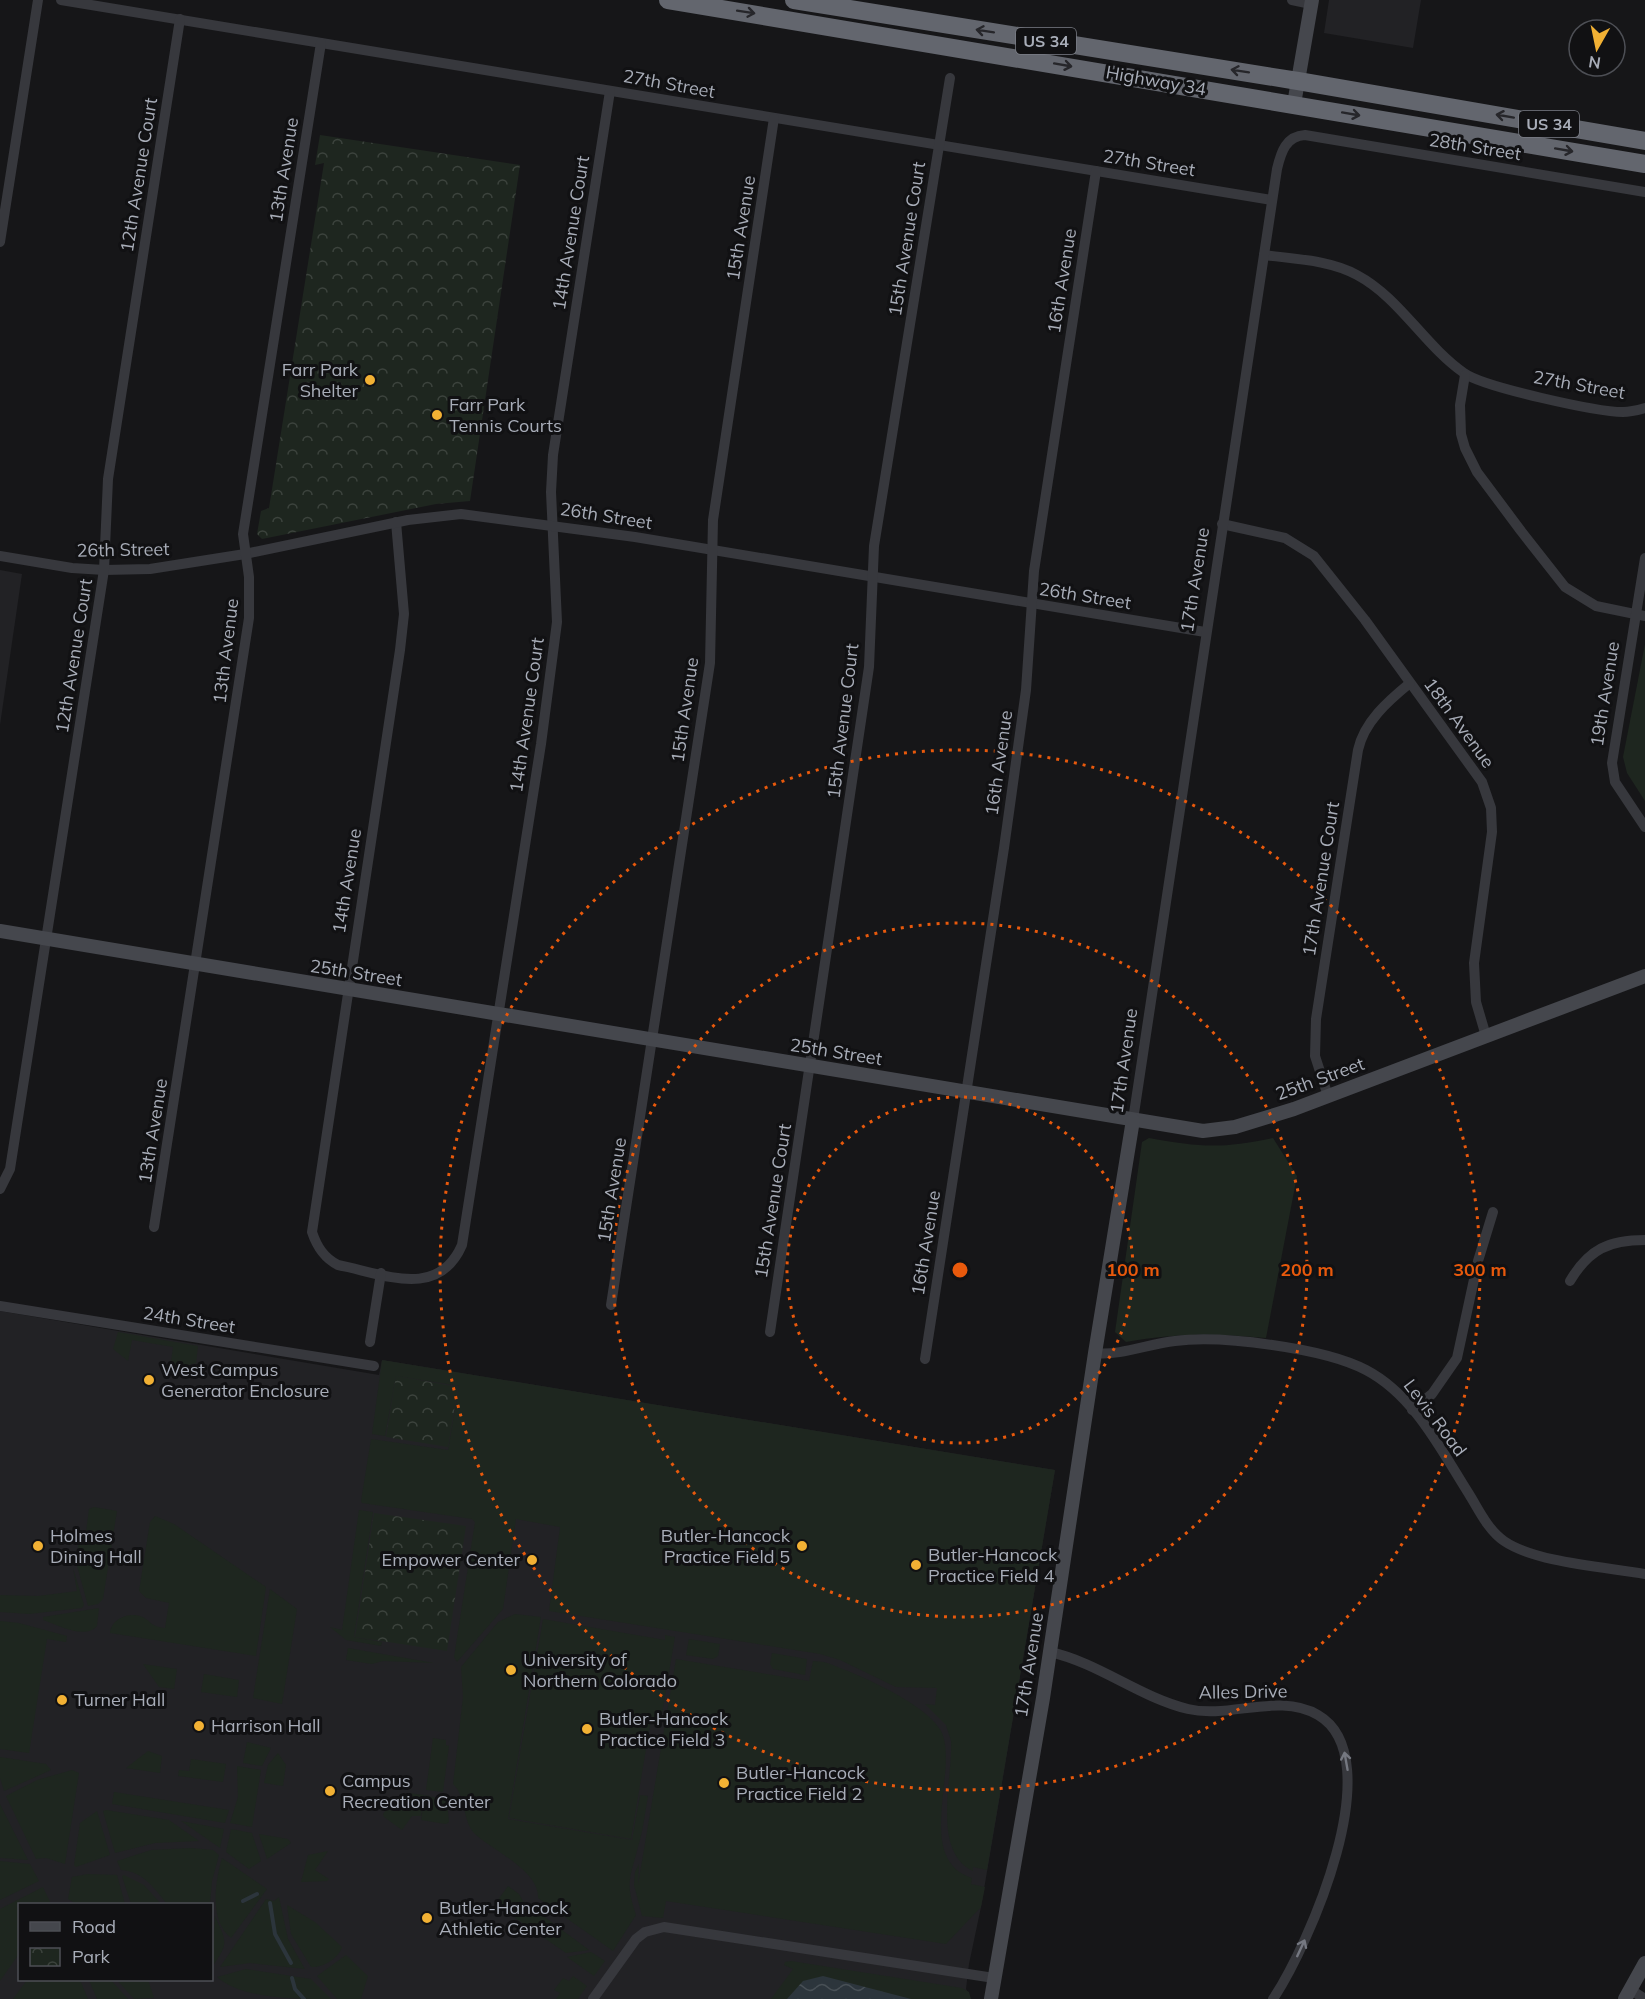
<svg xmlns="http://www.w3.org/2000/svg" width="1645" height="1999" font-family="Mulish,sans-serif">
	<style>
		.built { fill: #222225; fill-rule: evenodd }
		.green { fill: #1e261f }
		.park { fill: url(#park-crowns) }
		.water { fill: url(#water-waves) }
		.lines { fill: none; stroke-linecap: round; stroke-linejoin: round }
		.stream { stroke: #2c353c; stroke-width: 4 }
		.street { stroke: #37383d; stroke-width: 10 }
		.secondary { stroke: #45474d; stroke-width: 14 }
		.highway { stroke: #63666e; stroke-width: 18 }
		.oneway { stroke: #26262a }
		.oneway2 { stroke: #757881 }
		.ring { fill: none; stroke: #e8590c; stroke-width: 3; stroke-dasharray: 3 6 }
		.poi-dot { fill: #f2b134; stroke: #111113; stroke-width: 2 }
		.labels { text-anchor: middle; stroke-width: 6; stroke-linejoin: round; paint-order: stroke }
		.shield { fill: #111113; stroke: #7b7e86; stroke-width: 1.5 }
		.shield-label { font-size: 16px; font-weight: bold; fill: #a8adb8 }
		.street-label { font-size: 18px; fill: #a8adb8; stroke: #111113 }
		.poi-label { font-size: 18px; fill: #a8adb8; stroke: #111113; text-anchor: start }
		.centre { fill: #e8590c; stroke: #111113; stroke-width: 3 }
		.ring-label { font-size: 18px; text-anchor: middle; font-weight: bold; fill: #e8590c; stroke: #111113; stroke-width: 6; stroke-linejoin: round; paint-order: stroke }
	</style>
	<defs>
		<pattern id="park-crowns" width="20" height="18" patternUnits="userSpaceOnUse" patternTransform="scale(1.5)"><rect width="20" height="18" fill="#1e261f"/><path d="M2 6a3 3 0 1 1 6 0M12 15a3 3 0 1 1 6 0" fill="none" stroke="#3c433d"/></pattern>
		<pattern id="water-waves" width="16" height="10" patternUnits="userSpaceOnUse" patternTransform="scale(1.5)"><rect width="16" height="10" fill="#2c353c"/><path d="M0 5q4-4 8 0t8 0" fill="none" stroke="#485056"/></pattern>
	</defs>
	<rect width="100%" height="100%" fill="#161618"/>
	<g class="built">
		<polygon points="1329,0 1421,0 1413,48 1324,33"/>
		<polygon points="0,570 22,574 0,725"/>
		<path d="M0,1311l379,64 3,-15 673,110 -74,437 -12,57 -3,25 5,10h-971zM20,1904h192v76h-192z"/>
	</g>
	<g class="green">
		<polygon points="1645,644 1645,801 1627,773 1623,757"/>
		<path d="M1149,1138c51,9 72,11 124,0l24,38 -31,162c-48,-5 -92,-5 -140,4l-11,-10 27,-190z"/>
		<polygon points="118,1332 198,1346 196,1363 170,1369 173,1347 132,1340 128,1361 113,1349"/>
		<path d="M382,1360l673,110 -68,400 -14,-3v4c-42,-20 -20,-93 -22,-130l-5,-16 -21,-21 10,1 2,-17 -41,-1 -56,-27 -20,-6 -271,-43 11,-84 -44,-8 -13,90 -46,53 -3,-5 21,-135 -3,-3 -110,-16 -1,-2 10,-62 77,11 11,-64 -63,-10 -11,60 -13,-2z"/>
		<polygon points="94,1507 117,1511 103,1599 98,1604 88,1606 76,1562 79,1540 85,1540 89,1509"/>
		<polygon points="359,1510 373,1512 354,1637 382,1642 381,1646 346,1640 330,1627 342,1630"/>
		<path d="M155,1516l19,8 92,63 -10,69 -146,-23c1,-13 17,-21 30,-17 11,4 10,11 25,12l4,-25 -23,-5 -7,-7 11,-69z"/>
		<polygon points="73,1568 84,1605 82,1608 29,1614 0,1612 0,1595 38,1596 77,1591"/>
		<polygon points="270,1589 297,1609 282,1704 253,1698"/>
		<path d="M99,1608l-2,18c-12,14 -39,-1 -54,-6v-3z"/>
		<path d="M515,1614l26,3 -33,202 124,21 8,-45 8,1c-3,17 -5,35 -10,51 -8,32 -13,34 -2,68l-23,36 -75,-53c2,-27 -46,-48 -63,-64 -13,-13 -9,-39 -22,-50l10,-87 -2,-30 37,-45z"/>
		<polygon points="543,1619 665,1640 665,1635 675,1637 661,1720 651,1719 631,1839 509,1818"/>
		<polygon points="0,1621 19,1623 67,1636 66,1642 47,1639 29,1753 0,1749"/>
		<polygon points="689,1639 720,1644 718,1656 713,1659 686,1655"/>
		<polygon points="348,1648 434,1663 383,1661 372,1664 346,1660"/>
		<polygon points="772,1653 807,1659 805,1675 773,1669 770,1664"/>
		<path d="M676,1659l133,22 4,-20 11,1c30,10 102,41 117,69 19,37 -28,128 31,147l-1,6 14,3 -4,20 -35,37 -280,-43 -3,17 -21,-2 -8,-31 1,-13 4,-8 -1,21z"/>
		<polygon points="143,1664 177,1669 174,1689 159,1687"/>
		<polygon points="204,1674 239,1680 237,1697 201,1692"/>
		<polygon points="433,1738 446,1740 446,1745 449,1746 443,1792 426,1790"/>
		<polygon points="247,1742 271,1748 262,1766 243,1763"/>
		<polygon points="148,1751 162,1756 160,1773 126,1768"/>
		<polygon points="278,1753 286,1765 283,1786 264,1783 268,1765"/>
		<polygon points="0,1757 46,1764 51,1770 4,1791 0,1778"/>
		<polygon points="191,1759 226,1764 223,1782 178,1776 179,1770 189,1771"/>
		<polygon points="237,1766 261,1770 252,1827 230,1823 238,1797"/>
		<polygon points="72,1770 79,1773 65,1864 46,1858 36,1859 6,1796 37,1780"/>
		<polygon points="114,1792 229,1810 225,1823 112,1804"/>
		<polygon points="409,1793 424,1795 421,1816 412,1816 402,1830 384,1817 383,1814 387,1809 402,1809"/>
		<polygon points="425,1795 447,1801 449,1822 446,1824 421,1820"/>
		<polygon points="0,1804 28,1860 0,1858"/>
		<polygon points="106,1810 169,1820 199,1841 155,1843 115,1853 103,1811"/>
		<polygon points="97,1811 110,1855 76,1867 74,1865 80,1823"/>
		<polygon points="181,1821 224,1829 220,1848"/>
		<polygon points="231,1829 252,1833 261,1861 249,1869 226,1852"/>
		<polygon points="259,1834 288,1839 291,1843 267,1859"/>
		<path d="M191,1848l22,2 6,5 -7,26 -2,23h-43c-12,-15 -24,-33 -46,-34l-4,-9 34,-11z"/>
		<polygon points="328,1851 315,1870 329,1879 327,1881 301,1882 308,1855"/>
		<path d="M222,1858l45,31 -36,49c-22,-17 -16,-56 -9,-80z"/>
		<polygon points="0,1861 30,1864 39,1881 0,1900"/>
		<polygon points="88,1874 117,1875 125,1904 76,1904 68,1899 72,1877"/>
		<polygon points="124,1875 144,1885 161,1904 131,1904 122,1876"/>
		<polygon points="508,1886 519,1894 523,1901 589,1950 566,1953 495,1904"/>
		<polygon points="43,1887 51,1904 20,1904 19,1954 0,1981 0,1909"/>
		<polygon points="279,1897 288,1939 305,1969 250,1963 220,1967 266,1899 274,1901"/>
		<path d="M287,1905l28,17 27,25c-3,11 -19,21 -31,20l-20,-33z"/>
		<path d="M215,1916c12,27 14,27 -3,51z"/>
		<polygon points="591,1952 605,1961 594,1976 567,1957"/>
		<polygon points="346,1955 368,1976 361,1999 337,1999 317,1976"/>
		<polygon points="791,1961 962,1988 969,1992 971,1999 771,1999 793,1969 784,1965 785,1962"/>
		<path d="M246,1969l65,10 20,20c-36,0 -89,0 -114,-22z"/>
		<polygon points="573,1976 587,1986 578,1999 556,1999 560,1993 554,1990 563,1978 569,1981"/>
		<polygon points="27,1980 80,1980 88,1999 13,1999"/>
		<polygon points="89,1980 111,1980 128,1999 97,1999"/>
		<polygon points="117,1980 148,1980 154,1998 134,1999"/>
	</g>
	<g class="park">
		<polygon points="320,135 520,165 470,501 436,504 262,539 257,534 261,511 269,508 324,163 315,165"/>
		<polygon points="396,1376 458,1387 448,1447 386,1437"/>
		<polygon points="374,1513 466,1526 447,1651 355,1637"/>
	</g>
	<polygon class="water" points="823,1976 911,1999 787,1999 803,1981"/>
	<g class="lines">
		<g class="stream">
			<polyline points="243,1901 257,1894"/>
			<polyline points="270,1903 275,1934 291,1963"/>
			<polyline points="292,1978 295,1989 304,1999"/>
		</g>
		<g class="street">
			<polyline points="61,0 1272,200"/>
			<polyline points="1292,0 1311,4"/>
			<polyline points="0,242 38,0"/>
			<path d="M1264,255c30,4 66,5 93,20 43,23 67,70 107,98 19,14 133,39 159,39 7,0 15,-2 22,-4"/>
			<polyline points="1465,375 1460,405 1461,434 1465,448 1477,472 1521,531 1565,587 1596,606 1645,616"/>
			<path d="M396,522l8,92 -4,36 -88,582c5,15 12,26 26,33 46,9 100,35 124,-20l79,-501 16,-122 -6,-130 2,-37 57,-364"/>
			<polyline points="1222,524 1285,538 1314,556 1365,620 1482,782 1491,808 1492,832 1474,963 1476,1002 1486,1036"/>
			<polyline points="0,556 72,568 104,570 150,569 245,554 408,520 461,514 635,537 1205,632"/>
			<polyline points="1645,558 1612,763 1615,782 1645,827"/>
			<path d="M1328,1096l-13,-40 1,-37 42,-269c6,-28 30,-49 52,-67"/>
			<path d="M1133,1120l144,-951c4,-17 9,-33 28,-34l340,57"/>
			<polyline points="0,1189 10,1169 104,570 108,479 180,19"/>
			<polyline points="154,1227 249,618 249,577 243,534 321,43"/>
			<path d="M1570,1281c19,-32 39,-41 75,-41"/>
			<polyline points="611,1305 710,663 713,520 774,118"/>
			<polyline points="0,1306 374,1366"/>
			<polyline points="770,1332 869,667 874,546 950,78"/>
			<polyline points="370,1342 381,1273"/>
			<path d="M1095,1353c26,3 53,-9 80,-12 47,-6 149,7 191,29 48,25 75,80 103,124 10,16 19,36 35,47 32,22 102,26 141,33"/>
			<polyline points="925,1359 1004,848 1026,690 1034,571 1096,171"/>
			<polyline points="1412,1410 1432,1394 1457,1358 1478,1261 1493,1212"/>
			<path d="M1050,1652c49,11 89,45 138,57 42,10 91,-17 130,6 74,43 -10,232 -45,284"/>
			<polyline points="1631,1990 1645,1999"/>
			<polyline points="593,1999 636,1939 645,1932 664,1927 994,1978"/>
		</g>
		<g class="secondary">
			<polyline points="1294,104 1312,0"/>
			<polyline points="0,931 1203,1131 1235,1127 1294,1109 1645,976"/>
			<polyline points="991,1999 1043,1698 1095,1353 1133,1120"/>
			<polyline points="1625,1999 1645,1963"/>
		</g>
		<g class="highway">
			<polyline points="668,0 1645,164"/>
			<polyline points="794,0 1298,81 1645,141"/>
		</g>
	</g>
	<defs><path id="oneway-shaft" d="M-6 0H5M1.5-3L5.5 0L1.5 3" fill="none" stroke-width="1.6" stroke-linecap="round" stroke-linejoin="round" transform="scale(1.5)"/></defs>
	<g class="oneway">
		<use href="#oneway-shaft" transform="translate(746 12) rotate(9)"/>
		<use href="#oneway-shaft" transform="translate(985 31) rotate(-171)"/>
		<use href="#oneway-shaft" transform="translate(1063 65) rotate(10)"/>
		<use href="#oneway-shaft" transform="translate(1240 71) rotate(-171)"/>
		<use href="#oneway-shaft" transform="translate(1351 114) rotate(10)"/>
		<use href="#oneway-shaft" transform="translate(1505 116) rotate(-170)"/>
		<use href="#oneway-shaft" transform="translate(1564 150) rotate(10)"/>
	</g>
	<g class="oneway2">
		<use href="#oneway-shaft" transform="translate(1346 1761) rotate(-100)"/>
		<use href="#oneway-shaft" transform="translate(1301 1948) rotate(-65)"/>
	</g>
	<g class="ring">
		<circle cx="960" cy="1270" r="173"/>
		<circle cx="960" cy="1270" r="347"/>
		<circle cx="960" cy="1270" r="520"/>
	</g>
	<g class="poi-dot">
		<circle cx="370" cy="380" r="6"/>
		<circle cx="437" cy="415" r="6"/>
		<circle cx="149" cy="1380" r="6"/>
		<circle cx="38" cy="1546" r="6"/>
		<circle cx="802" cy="1546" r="6"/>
		<circle cx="532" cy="1560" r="6"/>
		<circle cx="916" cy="1565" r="6"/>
		<circle cx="511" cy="1670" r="6"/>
		<circle cx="62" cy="1700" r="6"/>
		<circle cx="199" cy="1726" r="6"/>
		<circle cx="587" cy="1729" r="6"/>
		<circle cx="724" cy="1783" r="6"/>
		<circle cx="330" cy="1791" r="6"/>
		<circle cx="427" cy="1918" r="6"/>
	</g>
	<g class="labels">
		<g class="shield">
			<rect x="1016" y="28" width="60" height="26" rx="4.5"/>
			<rect x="1519" y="111" width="60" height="26" rx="4.5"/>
		</g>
		<g class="shield-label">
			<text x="1046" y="47">US 34</text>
			<text x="1549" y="130">US 34</text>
		</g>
		<g class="street-label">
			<text transform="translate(1156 81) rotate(10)" y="6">Highway 34</text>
			<text transform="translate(669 84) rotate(10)" y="6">27th Street</text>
			<text transform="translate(1475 147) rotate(9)" y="6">28th Street</text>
			<text transform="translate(1149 163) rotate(9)" y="6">27th Street</text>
			<text transform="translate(284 170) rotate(-81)" y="6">13th Avenue</text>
			<text transform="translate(139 175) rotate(-81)" y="6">12th Avenue Court</text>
			<text transform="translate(741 228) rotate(-81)" y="6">15th Avenue</text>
			<text transform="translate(571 233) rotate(-81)" y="6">14th Avenue Court</text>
			<text transform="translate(907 239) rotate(-81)" y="6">15th Avenue Court</text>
			<text transform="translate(1062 281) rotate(-81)" y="6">16th Avenue</text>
			<text transform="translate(1579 385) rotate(10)" y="6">27th Street</text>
			<text transform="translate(606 516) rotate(9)" y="6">26th Street</text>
			<text transform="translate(123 550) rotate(-1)" y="6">26th Street</text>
			<text transform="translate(1195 580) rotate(-81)" y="6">17th Avenue</text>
			<text transform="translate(1085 596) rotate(9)" y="6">26th Street</text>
			<text transform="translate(226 651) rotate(-83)" y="6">13th Avenue</text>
			<text transform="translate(74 656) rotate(-81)" y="6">12th Avenue Court</text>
			<text transform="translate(1605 694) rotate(-81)" y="6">19th Avenue</text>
			<text transform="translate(685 710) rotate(-82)" y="6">15th Avenue</text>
			<text transform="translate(527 715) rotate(-82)" y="6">14th Avenue Court</text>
			<text transform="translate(843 721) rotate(-83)" y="6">15th Avenue Court</text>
			<text transform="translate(1459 723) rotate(54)" y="6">18th Avenue</text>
			<text transform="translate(999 763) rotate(-82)" y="6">16th Avenue</text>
			<text transform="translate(1321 879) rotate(-81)" y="6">17th Avenue Court</text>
			<text transform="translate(347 881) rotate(-81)" y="6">14th Avenue</text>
			<text transform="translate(356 973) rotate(9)" y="6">25th Street</text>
			<text transform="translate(836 1052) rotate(9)" y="6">25th Street</text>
			<text transform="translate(1124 1061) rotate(-82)" y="6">17th Avenue</text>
			<text transform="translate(1320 1079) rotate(-20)" y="6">25th Street</text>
			<text transform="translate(153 1131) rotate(-81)" y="6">13th Avenue</text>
			<text transform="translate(612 1190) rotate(-81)" y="6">15th Avenue</text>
			<text transform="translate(773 1201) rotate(-81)" y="6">15th Avenue Court</text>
			<text transform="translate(926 1243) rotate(-81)" y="6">16th Avenue</text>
			<text transform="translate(189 1320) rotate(9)" y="6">24th Street</text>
			<text transform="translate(1435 1418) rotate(53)" y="6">Levis Road</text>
			<text transform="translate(1029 1665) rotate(-81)" y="6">17th Avenue</text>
			<text transform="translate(1243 1692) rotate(-1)" y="6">Alles Drive</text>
		</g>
		<g class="poi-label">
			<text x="358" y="376" text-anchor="end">Farr Park<tspan x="358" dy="21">Shelter</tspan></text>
			<text x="449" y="411">Farr Park<tspan x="449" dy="21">Tennis Courts</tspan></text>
			<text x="161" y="1376">West Campus<tspan x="161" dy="21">Generator Enclosure</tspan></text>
			<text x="50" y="1542">Holmes<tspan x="50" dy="21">Dining Hall</tspan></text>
			<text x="790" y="1542" text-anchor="end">Butler-Hancock<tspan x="790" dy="21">Practice Field 5</tspan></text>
			<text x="928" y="1561">Butler-Hancock<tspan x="928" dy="21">Practice Field 4</tspan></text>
			<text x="520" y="1566" text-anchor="end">Empower Center</text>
			<text x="523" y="1666">University of<tspan x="523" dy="21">Northern Colorado</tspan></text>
			<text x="74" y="1706">Turner Hall</text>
			<text x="599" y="1725">Butler-Hancock<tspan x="599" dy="21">Practice Field 3</tspan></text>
			<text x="211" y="1732">Harrison Hall</text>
			<text x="736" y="1779">Butler-Hancock<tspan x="736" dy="21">Practice Field 2</tspan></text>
			<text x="342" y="1787">Campus<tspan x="342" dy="21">Recreation Center</tspan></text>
			<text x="439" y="1914">Butler-Hancock<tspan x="439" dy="21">Athletic Center</tspan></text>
		</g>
	</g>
	<circle cx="960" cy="1270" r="9" class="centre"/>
	<g class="ring-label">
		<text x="1133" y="1276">100 m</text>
		<text x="1307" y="1276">200 m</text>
		<text x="1480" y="1276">300 m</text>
	</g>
	<rect x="18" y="1903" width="195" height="78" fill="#111113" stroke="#4d4f55" stroke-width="1.5"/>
	<rect x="30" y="1922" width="30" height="9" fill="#45474d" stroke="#4d4f55" stroke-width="1.5"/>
	<text x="72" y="1933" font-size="18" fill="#a8adb8">Road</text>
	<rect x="30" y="1948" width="30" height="18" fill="url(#park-crowns)" stroke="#4d4f55" stroke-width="1.5"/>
	<text x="72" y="1963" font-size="18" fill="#a8adb8">Park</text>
	<g transform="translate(1597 48) rotate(189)"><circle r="28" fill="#111113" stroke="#4d4f55" stroke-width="1.5"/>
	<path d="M0-4.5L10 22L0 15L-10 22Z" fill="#f2b134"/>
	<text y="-9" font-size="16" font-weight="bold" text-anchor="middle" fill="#a8adb8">N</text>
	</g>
</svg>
